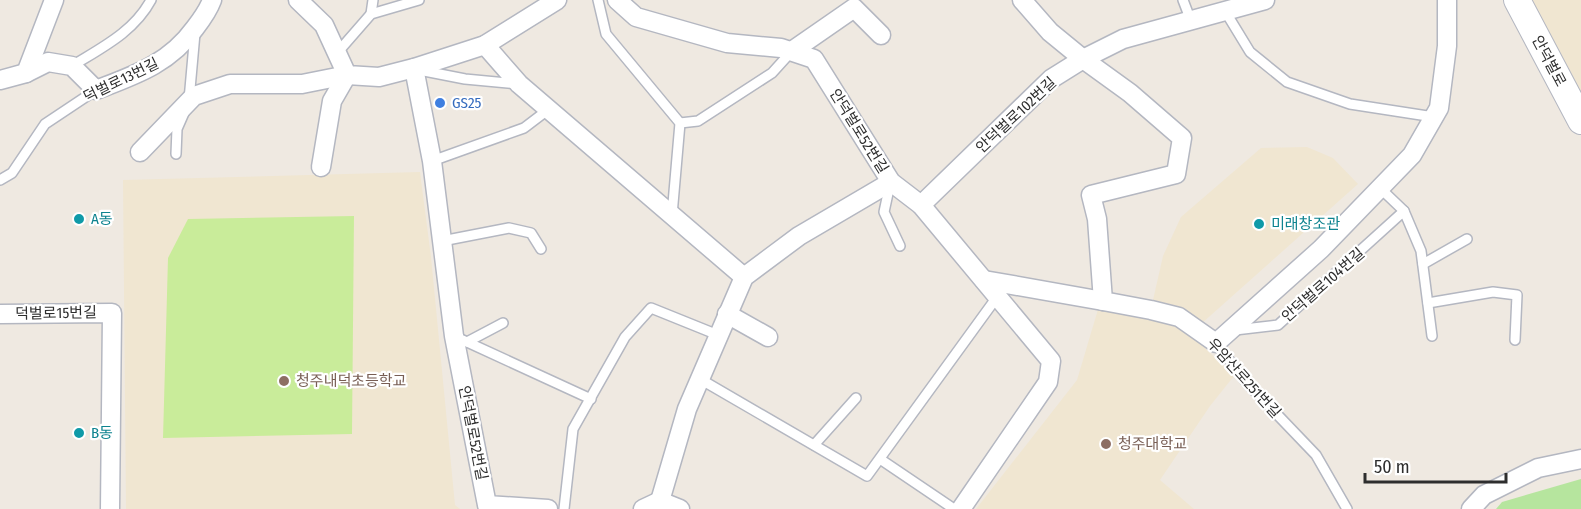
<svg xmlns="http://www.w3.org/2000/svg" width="1581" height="509" font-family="'Fira Sans Condensed','Noto Sans KR',sans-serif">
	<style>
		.education { fill: #f0e6d1 }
		.green { fill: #b6e59e }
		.pitch { fill: #c9ec9a }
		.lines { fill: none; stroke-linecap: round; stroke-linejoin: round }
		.lane-casing { stroke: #b4b7c1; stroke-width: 12 }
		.street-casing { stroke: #b4b7c1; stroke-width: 21 }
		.secondary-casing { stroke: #b4b7c1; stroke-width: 28 }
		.lane { stroke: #fff; stroke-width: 9 }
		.street { stroke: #fff; stroke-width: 18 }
		.secondary { stroke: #fff; stroke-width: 26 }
		.shop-dot { fill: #3f7fe0; stroke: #fff; stroke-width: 2 }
		.culture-dot { fill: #0f9aa8; stroke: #fff; stroke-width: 2 }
		.education-dot { fill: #8d6e63; stroke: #fff; stroke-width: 2 }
		.labels { text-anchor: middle; stroke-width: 4.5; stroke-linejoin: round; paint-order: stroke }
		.street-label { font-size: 15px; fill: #2e2e2e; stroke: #fff }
		.shop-label { font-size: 15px; fill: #366cbe; stroke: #fff; text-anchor: start }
		.culture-label { font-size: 15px; fill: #0d838f; stroke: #fff; text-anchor: start }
		.education-label { font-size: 15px; fill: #785e54; stroke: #fff; text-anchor: start }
	</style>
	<rect width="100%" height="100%" fill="#efe9e1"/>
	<g class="education">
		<polygon points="1527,0 1581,0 1581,102"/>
		<polygon points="1307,147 1333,158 1358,184 1201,324 1185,313 1153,300 1163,256 1181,217 1261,148"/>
		<polygon points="420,172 431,257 455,505 460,509 126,509 123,180"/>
		<polygon points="1099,306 1182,326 1234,376 1210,406 1160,480 1194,509 976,509 1077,380"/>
	</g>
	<polygon class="green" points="1581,479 1581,509 1496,509 1502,502"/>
	<polygon class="pitch" points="354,216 352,434 163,438 168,258 188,219"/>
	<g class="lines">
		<g class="lane-casing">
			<g id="lane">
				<polyline points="598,0 606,34 680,123 672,215"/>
				<polyline points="1183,0 1191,21"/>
				<polyline points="1225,11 1250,52 1287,82 1350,104 1434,117"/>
				<polyline points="371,14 373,0"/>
				<polyline points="337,53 371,14 419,0"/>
				<path d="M72,66c29,-18 62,-34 79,-66"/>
				<polyline points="419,70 465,79 518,84"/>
				<polyline points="189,100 195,33"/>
				<polyline points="680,123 698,121 772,73 791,52"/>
				<polyline points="176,154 177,129 184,113"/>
				<polyline points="432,161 524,128 549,109"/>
				<polyline points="0,180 12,173 45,124 96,90"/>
				<polyline points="890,184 884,212 900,246"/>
				<polyline points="1380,188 1404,211"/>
				<polyline points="442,241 509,228 531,233 541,249"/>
				<polyline points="1423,264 1467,239"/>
				<polyline points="1428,303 1493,292 1517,295 1515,340"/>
				<polyline points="1235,330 1278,325 1404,211 1421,251 1432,336"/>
				<polyline points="454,336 591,399"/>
				<polyline points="467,342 503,323"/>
				<polyline points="1216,343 1247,383 1316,455 1347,509"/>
				<polyline points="700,379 867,476 997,297"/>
				<polyline points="814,445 856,398"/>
				<polyline points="880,459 954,509"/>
				<polyline points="564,509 573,429 625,337 651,308 718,335"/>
			</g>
		</g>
		<g class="street-casing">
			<g id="street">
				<polyline points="298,0 324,25 347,75 379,77 414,68 485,45 557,0"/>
				<polyline points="617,0 636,17 727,43 781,48 814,59 891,182 921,205 1051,361 1048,382 961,509"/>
				<polyline points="1022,0 1050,32 1083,59 1130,93 1182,138 1176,174 1091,195 1097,219 1103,301 1151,310 1179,317 1216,343 1321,249 1412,155 1439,108 1447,46 1447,0"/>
				<polyline points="485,45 519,84 744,277"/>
				<polyline points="792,51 854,8 881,35"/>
				<polyline points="414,68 432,161 454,336 487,505 548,509"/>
				<path d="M26,73l22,-11 24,4 24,24c39,-15 73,-26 99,-62 7,-9 13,-17 17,-28"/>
				<polyline points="0,80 26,73 54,0"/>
				<polyline points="140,152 194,96 230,84 302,84 347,75"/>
				<polyline points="321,167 332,101 347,75"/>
				<polyline points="921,205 1051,79 1083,59 1123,39 1265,0"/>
				<polyline points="984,280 1103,301"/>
				<polyline points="0,314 112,313 110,509"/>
				<polyline points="727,314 768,337"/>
				<polyline points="660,501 687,409 744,277 799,236 891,182"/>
				<polyline points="643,509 660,501 680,509"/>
				<polyline points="1471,509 1484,495 1538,468 1581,459"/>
			</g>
		</g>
		<g class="secondary-casing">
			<polyline id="secondary" points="1517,0 1581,121"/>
		</g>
		<use href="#lane" class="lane"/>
		<use href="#street" class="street"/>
		<use href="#secondary" class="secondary"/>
	</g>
	<circle class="shop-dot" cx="440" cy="103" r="6"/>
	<g class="culture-dot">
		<circle cx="79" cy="219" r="6"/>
		<circle cx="1259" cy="224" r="6"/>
		<circle cx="79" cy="433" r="6"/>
	</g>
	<g class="education-dot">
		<circle cx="284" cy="381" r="6"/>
		<circle cx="1106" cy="444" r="6"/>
	</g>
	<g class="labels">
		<g class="street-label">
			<text transform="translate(1549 61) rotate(62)" y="5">안덕벌로</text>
			<text transform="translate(121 80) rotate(-26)" y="5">덕벌로13번길</text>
			<text transform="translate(1016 115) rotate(-43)" y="5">안덕벌로102번길</text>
			<text transform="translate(859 131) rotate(58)" y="5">안덕벌로52번길</text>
			<text transform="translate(1323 285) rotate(-41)" y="5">안덕벌로104번길</text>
			<text transform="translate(56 313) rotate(-1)" y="5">덕벌로15번길</text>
			<text transform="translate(1244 378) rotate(48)" y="5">우암산로251번길</text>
			<text transform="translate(473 433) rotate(79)" y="5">안덕벌로52번길</text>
		</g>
		<g class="shop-label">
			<text x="452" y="108">GS25</text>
		</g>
		<g class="culture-label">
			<text x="91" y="224">A동</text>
			<text x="1271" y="229">미래창조관</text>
			<text x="91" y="438">B동</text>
		</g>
		<g class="education-label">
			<text x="296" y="386">청주내덕초등학교</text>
			<text x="1118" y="449">청주대학교</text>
		</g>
	</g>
	<path d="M1365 473v9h141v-9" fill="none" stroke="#2e2e2e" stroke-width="3"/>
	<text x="1374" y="473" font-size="18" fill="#2e2e2e" stroke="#ffffff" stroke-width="4.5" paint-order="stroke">50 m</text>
</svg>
